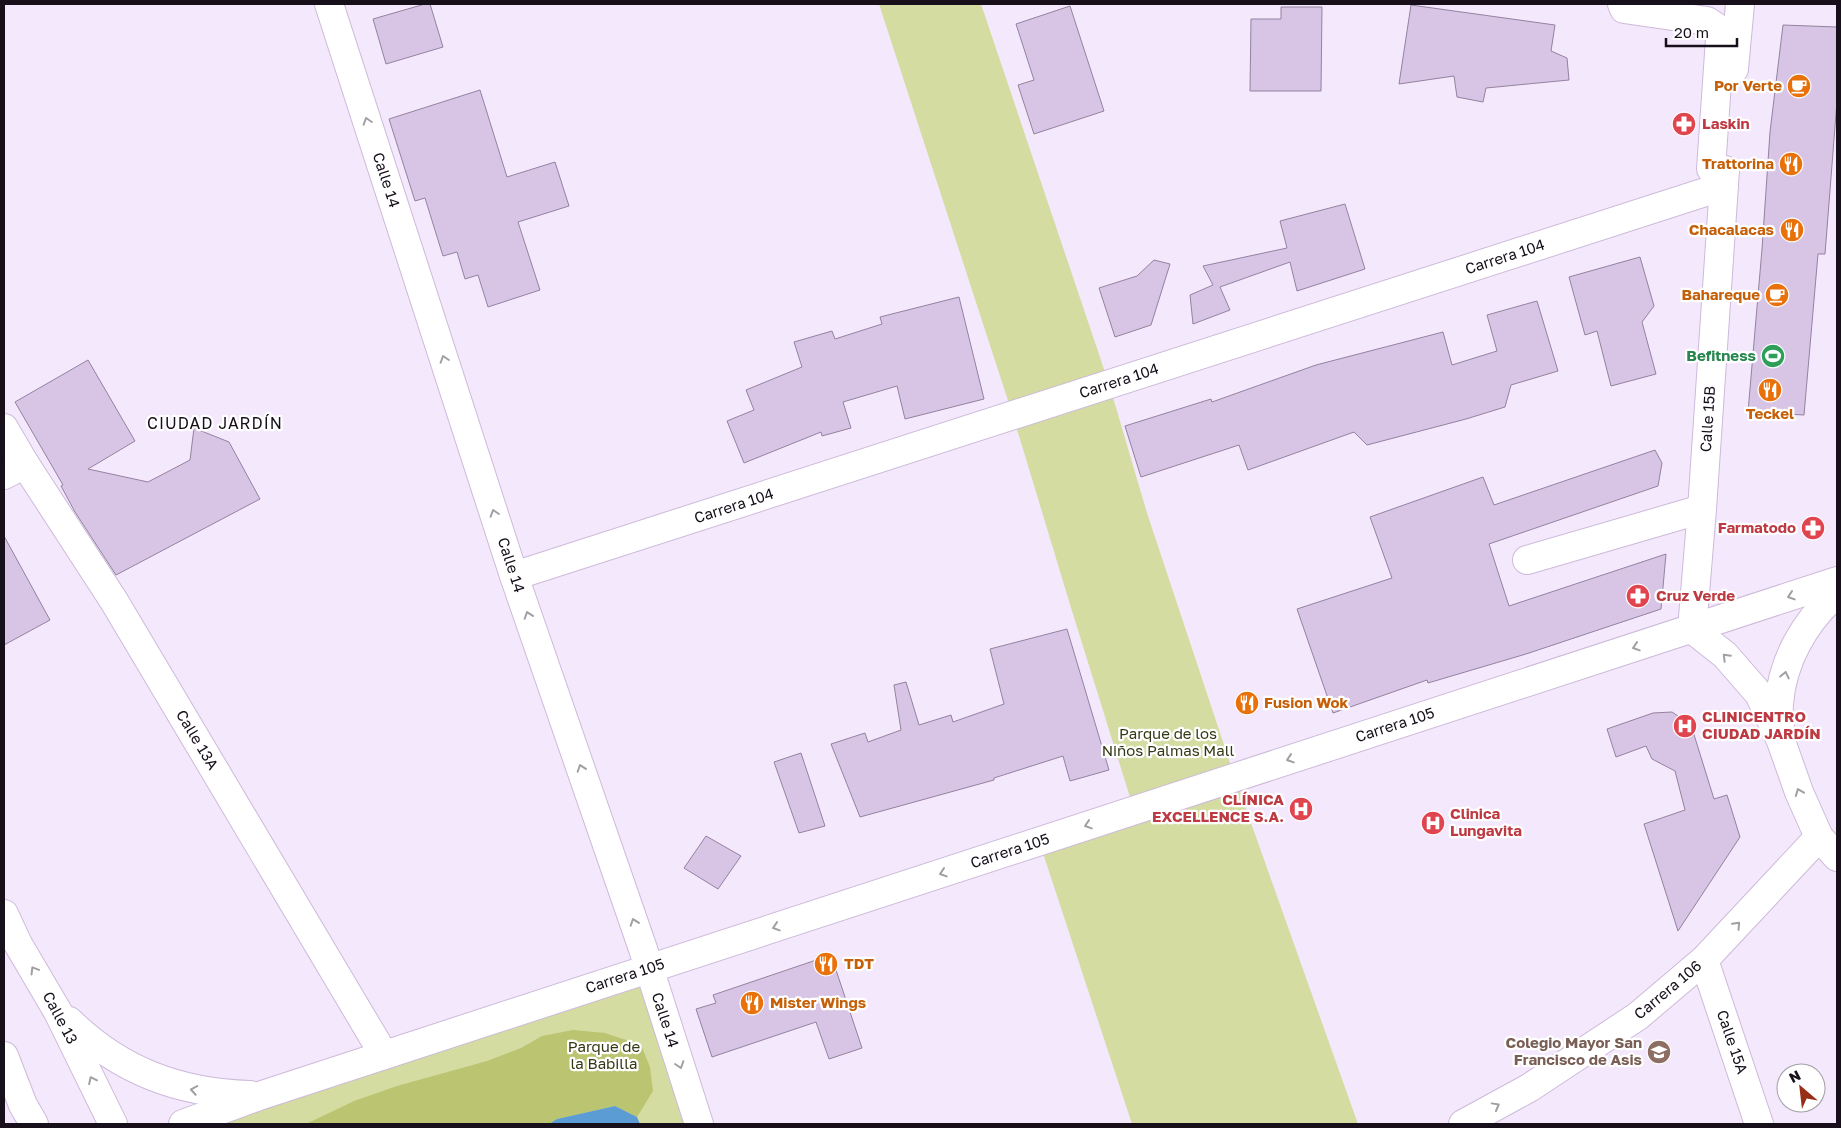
<svg xmlns="http://www.w3.org/2000/svg" width="1841" height="1128" font-family="'Golos Text',sans-serif">
	<style>
		.green { fill: #d4dca1 }
		.forest { fill: #bbc471 }
		.water { fill: #5b9cd5 }
		.building { fill: #d8c4e5; stroke: #9482a0 }
		.lines { fill: none; stroke-linecap: round; stroke-linejoin: round }
		.minor-casing { stroke: #cdbada; stroke-width: 30 }
		.major-casing { stroke: #cdbada; stroke-width: 30 }
		.minor { stroke: #fff; stroke-width: 28 }
		.major { stroke: #fff; stroke-width: 28 }
		.oneway { stroke: #a29fa4 }
		.labels { text-anchor: middle; stroke-width: 4.5; stroke-linejoin: round; paint-order: stroke }
		.food-label { font-size: 15px; font-weight: bold; fill: #c56008; stroke: #fff; text-anchor: end }
		.health-label { font-size: 15px; font-weight: bold; fill: #be3a42; stroke: #fff; text-anchor: start }
		.street-label { font-size: 15px; fill: #17101b; stroke: #fff }
		.leisure-label { font-size: 15px; font-weight: bold; fill: #27864d; stroke: #fff; text-anchor: end }
		.park-label { font-size: 15px; fill: #343814; stroke: #fff }
		.education-label { font-size: 15px; font-weight: bold; fill: #785e54; stroke: #fff; text-anchor: end }
		.neighbourhood-label { font-size: 16px; letter-spacing: 1px; fill: #17101b; stroke: #fff }
	</style>
	<rect width="100%" height="100%" fill="#f4e8fc"/>
	<g class="green">
		<polygon points="879,4 981,4 1109,384 1147,513 1235,778 1358,1124 1132,1124 1039,841 1134,810 1072,611 1013,416"/>
		<polygon points="649,968 699,1124 224,1124 230,1117"/>
	</g>
	<polygon class="forest" points="573,1030 605,1033 641,1045 650,1067 653,1091 637,1117 615,1106 557,1119 549,1124 306,1124 354,1101 397,1086 487,1061 521,1048 542,1036"/>
	<polygon class="water" points="615,1106 637,1117 640,1124 549,1124 557,1119"/>
	<g class="building">
		<polygon points="425,4 430,4 443,47 386,64 373,19"/>
		<polygon points="1411,5 1555,25 1551,51 1567,58 1569,80 1486,88 1483,102 1457,97 1454,76 1399,84"/>
		<polygon points="1070,6 1104,111 1034,134 1018,85 1034,80 1016,24"/>
		<polygon points="1281,7 1322,7 1321,91 1250,91 1251,19 1281,19"/>
		<polygon points="1783,25 1837,27 1837,101 1825,254 1818,254 1804,415 1748,412 1762,249 1770,132"/>
		<polygon points="480,90 507,177 555,162 569,206 518,222 540,290 488,307 478,275 465,279 457,252 443,256 425,198 415,201 389,119"/>
		<polygon points="1345,204 1365,269 1297,291 1290,262 1220,287 1230,310 1193,324 1190,295 1213,285 1203,266 1287,248 1280,221"/>
		<polygon points="1640,257 1654,306 1642,322 1656,374 1611,386 1597,331 1585,335 1569,277"/>
		<polygon points="1154,260 1170,264 1151,325 1115,337 1099,288 1137,276"/>
		<polygon points="959,297 984,399 905,419 897,386 843,402 851,428 822,436 821,432 744,463 727,421 754,410 746,390 802,367 794,342 832,331 835,339 882,324 880,317"/>
		<polygon points="1537,301 1558,371 1511,385 1505,407 1466,419 1367,445 1354,432 1248,470 1239,445 1141,477 1125,426 1211,399 1212,402 1316,365 1443,332 1452,365 1497,351 1487,315"/>
		<polygon points="88,360 135,441 88,469 148,482 190,460 194,428 229,442 260,499 116,575 75,512 61,486 63,485 15,402"/>
		<polygon points="1655,450 1662,463 1658,486 1489,544 1509,606 1666,554 1661,609 1526,654 1428,683 1427,680 1333,713 1297,609 1392,578 1370,517 1483,477 1494,505"/>
		<polygon points="4,536 50,620 4,645"/>
		<polygon points="1067,629 1109,770 1070,781 1063,756 994,778 994,780 860,817 831,744 865,733 868,742 901,730 894,685 906,682 919,725 951,715 953,722 1004,704 990,649"/>
		<polygon points="1672,712 1691,725 1714,799 1727,795 1740,837 1678,931 1644,824 1685,810 1675,771 1652,759 1646,746 1616,757 1607,729 1653,713"/>
		<polygon points="801,753 825,826 799,833 774,762"/>
		<polygon points="706,836 741,856 718,889 684,868"/>
		<polygon points="831,955 862,1048 829,1059 816,1022 712,1057 696,1009 716,1003 713,995"/>
	</g>
	<g class="lines">
		<g class="minor-casing">
			<g id="minor">
				<polyline points="329,4 514,576 643,949 699,1124"/>
				<polyline points="1734,69 1740,4"/>
				<polyline points="1725,170 1702,509 1692,629 1725,655 1759,694 1781,741 1799,792 1819,837 1837,857"/>
				<polyline points="4,428 25,464 114,601 384,1055"/>
				<polyline points="4,475 25,464"/>
				<polyline points="1527,560 1702,509"/>
				<polyline points="514,576 1724,186 1711,169 1720,39 1716,27 1707,21 1624,9 1622,4"/>
				<path d="M1780,732c0,-9 -2,-19 -1,-28 3,-43 26,-83 58,-111"/>
				<polyline points="1704,960 1759,1124"/>
				<polyline points="1463,1124 1529,1088 1638,1016 1704,960 1819,837"/>
			</g>
		</g>
		<g class="major-casing">
			<g id="major">
				<polyline points="4,914 18,944 58,1012 113,1124"/>
				<path d="M69,1021c51,50 110,72 181,74"/>
				<polyline points="4,1056 23,1105 34,1124"/>
				<polyline points="183,1124 259,1096 1837,581"/>
			</g>
		</g>
		<use href="#minor" class="minor"/>
		<use href="#major" class="major"/>
	</g>
	<defs><path id="oneway-chevron" d="M-2-3.5L2.5 0L-2 3.5" fill="none" stroke-width="1.6" stroke-linecap="round" stroke-linejoin="round" transform="scale(1.25)"/></defs>
	<g class="oneway">
		<use href="#oneway-chevron" transform="translate(367 121) rotate(-108)"/>
		<use href="#oneway-chevron" transform="translate(444 359) rotate(-108)"/>
		<use href="#oneway-chevron" transform="translate(494 513) rotate(-108)"/>
		<use href="#oneway-chevron" transform="translate(1791 596) rotate(162)"/>
		<use href="#oneway-chevron" transform="translate(528 615) rotate(-109)"/>
		<use href="#oneway-chevron" transform="translate(1636 647) rotate(162)"/>
		<use href="#oneway-chevron" transform="translate(1726 657) rotate(-135)"/>
		<use href="#oneway-chevron" transform="translate(1785 675) rotate(-78)"/>
		<use href="#oneway-chevron" transform="translate(1290 759) rotate(162)"/>
		<use href="#oneway-chevron" transform="translate(581 768) rotate(-109)"/>
		<use href="#oneway-chevron" transform="translate(1799 792) rotate(-112)"/>
		<use href="#oneway-chevron" transform="translate(1088 825) rotate(162)"/>
		<use href="#oneway-chevron" transform="translate(943 873) rotate(162)"/>
		<use href="#oneway-chevron" transform="translate(634 922) rotate(-109)"/>
		<use href="#oneway-chevron" transform="translate(1737 925) rotate(-47)"/>
		<use href="#oneway-chevron" transform="translate(776 927) rotate(162)"/>
		<use href="#oneway-chevron" transform="translate(34 970) rotate(-121)"/>
		<use href="#oneway-chevron" transform="translate(680 1065) rotate(72)"/>
		<use href="#oneway-chevron" transform="translate(92 1080) rotate(-116)"/>
		<use href="#oneway-chevron" transform="translate(194 1090) rotate(-170)"/>
		<use href="#oneway-chevron" transform="translate(1496 1106) rotate(-29)"/>
	</g>
	<defs>
		<g id="cafe-disc" transform="scale(1.25)"><circle r="9.5" fill="#e8710a" stroke="#fff"/><path d="M-5.5-4.5H6V0H3Q3 3.5 0 3.5H-2.5Q-5.5 3.5-5.5 0ZM3-3.2v2h1.7v-2ZM-6 4.5H4V6H-6Z" fill="#fff"/></g>
		<g id="pharmacy-disc" transform="scale(1.25)"><circle r="9.5" fill="#e0444e" stroke="#fff"/><path d="M-2-6h4v4h4v4h-4v4h-4v-4h-4v-4h4Z" fill="#fff"/></g>
		<g id="restaurant-disc" transform="scale(1.25)"><circle r="9.5" fill="#e8710a" stroke="#fff"/><path d="M-5-6h1v4h1v-4h1v4h1v-4h1v5L-1.5 .5V6h-2V.5L-5-1ZM5-6V6H3V1.5H1.5Q1.5-4 5-6Z" fill="#fff"/></g>
		<g id="stadium-disc" transform="scale(1.25)"><circle r="9.5" fill="#2e9e5b" stroke="#fff"/><path d="M0-5a6.5 5 0 1 0 0 10a6.5 5 0 1 0 0-10ZM-3.5-1.8h7v3.6h-7Z" fill="#fff"/></g>
		<g id="hospital-disc" transform="scale(1.25)"><circle r="9.5" fill="#e0444e" stroke="#fff"/><path d="M-5-5h3v3.5h4V-5h3V5h-3V1.5h-4V5h-3Z" fill="#fff"/></g>
		<g id="university-disc" transform="scale(1.25)"><circle r="9.5" fill="#8d6e63" stroke="#fff"/><path d="M0-5L7-2L0 1L-7-2ZM-4 1L0 2.5L4 1V4Q0 6-4 4Z" fill="#fff"/></g>
	</defs>
	<g fill-rule="evenodd">
		<use href="#cafe-disc" x="1799" y="86"/>
		<use href="#pharmacy-disc" x="1684" y="124"/>
		<use href="#restaurant-disc" x="1791" y="164"/>
		<use href="#restaurant-disc" x="1792" y="230"/>
		<use href="#cafe-disc" x="1777" y="295"/>
		<use href="#stadium-disc" x="1773" y="356"/>
		<use href="#restaurant-disc" x="1770" y="390"/>
		<use href="#pharmacy-disc" x="1813" y="528"/>
		<use href="#pharmacy-disc" x="1638" y="596"/>
		<use href="#restaurant-disc" x="1247" y="703"/>
		<use href="#hospital-disc" x="1685" y="726"/>
		<use href="#hospital-disc" x="1301" y="809"/>
		<use href="#hospital-disc" x="1433" y="823"/>
		<use href="#restaurant-disc" x="826" y="964"/>
		<use href="#restaurant-disc" x="752" y="1003"/>
		<use href="#university-disc" x="1659" y="1052"/>
	</g>
	<g class="labels">
		<g class="food-label">
			<text x="1782" y="91">Por Verte</text>
			<text x="1774" y="169">Trattorina</text>
			<text x="1774" y="235">Chacalacas</text>
			<text x="1760" y="300">Bahareque</text>
			<text x="1770" y="419" text-anchor="middle">Teckel</text>
			<text x="1264" y="708" text-anchor="start">Fusion Wok</text>
			<text x="844" y="969" text-anchor="start">TDT</text>
			<text x="770" y="1008" text-anchor="start">Mister Wings</text>
		</g>
		<g class="health-label">
			<text x="1702" y="129">Laskin</text>
			<text x="1796" y="533" text-anchor="end">Farmatodo</text>
			<text x="1656" y="601">Cruz Verde</text>
			<text x="1702" y="722">CLINICENTRO<tspan x="1702" dy="17">CIUDAD JARDÍN</tspan></text>
			<text x="1284" y="805" text-anchor="end">CLÍNICA<tspan x="1284" dy="17">EXCELLENCE S.A.</tspan></text>
			<text x="1450" y="819">Clinica<tspan x="1450" dy="17">Lungavita</tspan></text>
		</g>
		<g class="street-label">
			<text transform="translate(386 180) rotate(72)" y="5">Calle 14</text>
			<text transform="translate(1505 257) rotate(-18)" y="5">Carrera 104</text>
			<text transform="translate(1119 381) rotate(-18)" y="5">Carrera 104</text>
			<text transform="translate(1708 419) rotate(-86)" y="5">Calle 15B</text>
			<text transform="translate(734 506) rotate(-18)" y="5">Carrera 104</text>
			<text transform="translate(511 565) rotate(72)" y="5">Calle 14</text>
			<text transform="translate(1395 725) rotate(-18)" y="5">Carrera 105</text>
			<text transform="translate(197 740) rotate(59)" y="5">Calle 13A</text>
			<text transform="translate(1010 851) rotate(-18)" y="5">Carrera 105</text>
			<text transform="translate(625 976) rotate(-18)" y="5">Carrera 105</text>
			<text transform="translate(1668 990) rotate(-40)" y="5">Carrera 106</text>
			<text transform="translate(60 1018) rotate(62)" y="5">Calle 13</text>
			<text transform="translate(665 1020) rotate(72)" y="5">Calle 14</text>
			<text transform="translate(1732 1042) rotate(71)" y="5">Calle 15A</text>
		</g>
		<g class="leisure-label">
			<text x="1756" y="361">Befitness</text>
		</g>
		<g class="park-label">
			<text x="1168" y="739">Parque de los<tspan x="1168" dy="17">Niños Palmas Mall</tspan></text>
			<text x="604" y="1052">Parque de<tspan x="604" dy="17">la Babilla</tspan></text>
		</g>
		<g class="education-label">
			<text x="1642" y="1048">Colegio Mayor San<tspan x="1642" dy="17">Francisco de Asis</tspan></text>
		</g>
		<g class="neighbourhood-label">
			<text x="215" y="429">CIUDAD JARDÍN</text>
		</g>
	</g>
	<rect width="1841" height="1128" fill="none" stroke="#17101b" stroke-width="10"/>
	<g transform="translate(1801 1088) rotate(332)"><circle r="24" fill="#ffffff" stroke="#a29fa4"/>
	<path d="M0-4L9 19L0 12L-9 19Z" fill="#972f16"/>
	<text y="-8" font-size="14" font-weight="bold" text-anchor="middle" fill="#17101b">N</text>
	</g>
	<path d="M1666 38v8h71v-8" fill="none" stroke="#17101b" stroke-width="2.5"/>
	<text x="1674" y="38" font-size="15" fill="#17101b" stroke="#ffffff" stroke-width="4" paint-order="stroke">20 m</text>
</svg>
